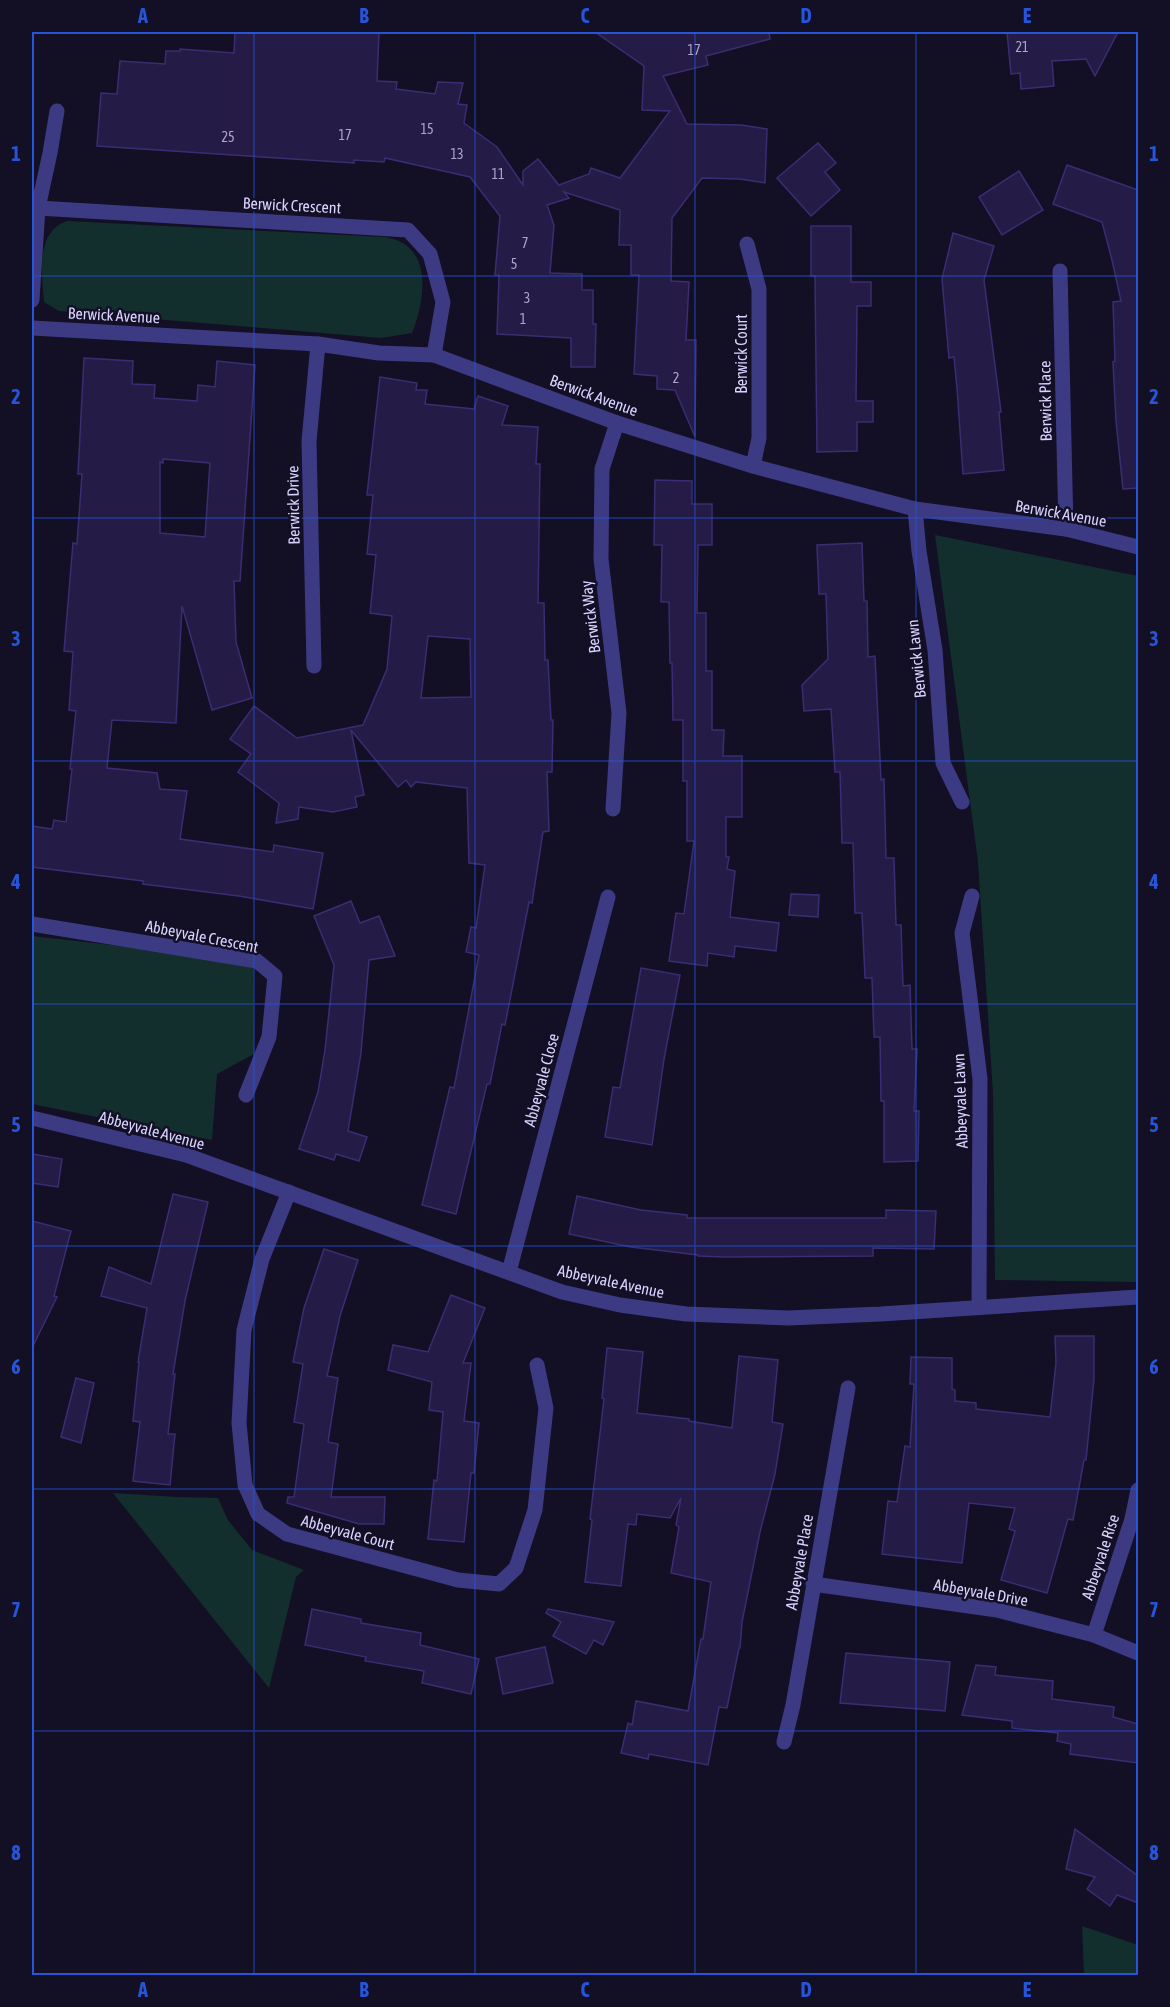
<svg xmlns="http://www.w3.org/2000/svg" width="1170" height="2007" font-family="'Asap Condensed',sans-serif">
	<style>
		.green { fill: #122f2e }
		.building { fill: #241b46; stroke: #3b2d72; stroke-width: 1.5; fill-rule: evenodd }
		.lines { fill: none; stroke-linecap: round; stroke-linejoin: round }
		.street { stroke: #3d3a84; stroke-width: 15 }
		.grid { fill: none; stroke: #2655da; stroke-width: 1.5; stroke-opacity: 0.55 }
		.labels { text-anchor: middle; stroke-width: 5; stroke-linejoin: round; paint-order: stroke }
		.number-label { font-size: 14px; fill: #aba5d1 }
		.street-label { font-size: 16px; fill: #d8d3ff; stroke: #130f25 }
		.neatline { fill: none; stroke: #2655da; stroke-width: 2 }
		.grid-label { font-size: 20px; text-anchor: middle; font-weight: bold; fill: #2655da }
	</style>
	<rect width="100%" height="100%" fill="#130f25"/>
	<g class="green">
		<path d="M67,221l318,16c4,1 10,2 14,4 34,16 24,65 13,92l-31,5 -322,-27 -15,-9c-2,-27 -9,-70 23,-81z"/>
		<polygon points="935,535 1138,576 1138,1282 995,1280 993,1093 978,862"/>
		<polygon points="32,936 253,961 254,1054 217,1074 212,1140 32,1104"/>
		<polygon points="113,1493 177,1497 218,1498 228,1520 252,1550 304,1570 296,1577 269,1688"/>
		<polygon points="1082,1926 1138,1945 1138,1975 1084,1975"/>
	</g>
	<g class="building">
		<polygon points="235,32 379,32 377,81 397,82 396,89 435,94 438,82 463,83 458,104 467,105 464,123 497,147 523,185 523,171 538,159 559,185 589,174 591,168 620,178 670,111 642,110 644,66 595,32 769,32 770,39 706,56 708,65 663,76 687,124 741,125 767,129 765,183 740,179 702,178 672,218 671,281 689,282 686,340 696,340 695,437 675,390 657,389 657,376 634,374 639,275 631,275 631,245 619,245 620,210 564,192 569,198 547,205 554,225 550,273 582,274 582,290 593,290 593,324 596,324 595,367 571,367 571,338 497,334 499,275 495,275 500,216 470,177 385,158 384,162 354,160 354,163 97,146 101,93 117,94 120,61 165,64 166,51 180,51 180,49 234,53"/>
		<polygon points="1007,32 1118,32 1095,76 1086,59 1052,61 1054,86 1021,89 1020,73 1011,74"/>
		<polygon points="818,143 836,163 825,172 840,190 811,216 777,178"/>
		<polygon points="1067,165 1138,190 1138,488 1123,489 1116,421 1113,362 1115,361 1113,302 1121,301 1112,260 1102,222 1053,204"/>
		<polygon points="1019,171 1043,210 1002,235 979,197"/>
		<polygon points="811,226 851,226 851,282 871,282 871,306 857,306 856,401 873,401 873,422 857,422 857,451 817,452 815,276 811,276"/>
		<polygon points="953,233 994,246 984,280 1001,412 999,412 1004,470 963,474 957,388 954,357 949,358 942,279"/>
		<path d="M84,358l49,3 -1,23 23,1 -1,13 43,3 1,-16 17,2 2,-26 38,4 -15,216h-6l2,61 16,56 -40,12 -30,-104 -6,117 -64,-3 -5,48 50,5 3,16 27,2 -7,48 93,13 1,-7 49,8 -10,56 -74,-13 -96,-12v-3l-111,-14v-41l20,3 2,-9 12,2 6,-53h-2l6,-58 -7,-1 4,-58 -9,-1 9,-108 4,1 5,-70h-4zM163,459l47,4 -5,74 -45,-4v-71l3,1z"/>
		<path d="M380,377l37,6 -1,7h11l-2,14 49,5 4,-13 30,10 -6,19 36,2 -2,37h4l-2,139h6l1,57h3l3,60h2l-1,52h-5l2,59 -6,1 -11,71 -3,-1 -24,123 -3,-1 -12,60h-3l-31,130 -34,-9 28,-118 4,1 25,-133 -13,-3 5,-25 5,1 9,-63 -16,-2 -2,-75 -51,-6 -5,5 -5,-7 -8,7 -47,-57 13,65 -9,2 2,10 -24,5 -34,-5 -1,12 -22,4 3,-20 -41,-31 13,-18 -21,-15 24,-33 43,32 66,-13 24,-56 5,-53 -22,-3 6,-58 -9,-1 6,-59h-6zM428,636l42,3 1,58 -50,1z"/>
		<polygon points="655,480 692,481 692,504 712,504 712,545 698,545 697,613 706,613 706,671 712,671 712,730 724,730 723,756 742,756 742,817 726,817 726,857 729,857 727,869 735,871 730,917 779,923 776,951 735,946 734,957 708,953 707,966 669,961 676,913 684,914 694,841 687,841 687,781 683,781 683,720 673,720 672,663 670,663 669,602 661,602 662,545 654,545"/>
		<polygon points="862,543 864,601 867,601 868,657 875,656 881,780 884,779 886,858 894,858 896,925 901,925 903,986 910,985 912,1049 917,1049 914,1111 919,1111 918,1161 884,1162 884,1101 881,1101 880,1037 874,1037 872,978 865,978 862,913 855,913 853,843 842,843 840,772 835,772 831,709 804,711 802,685 828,659 826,594 819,594 817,545"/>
		<polygon points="791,894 819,895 818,917 789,915"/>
		<polygon points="351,901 360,923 379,916 395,956 369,960 361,1053 348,1131 367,1137 359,1161 336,1154 334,1160 299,1149 318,1092 325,1050 334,965 314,916"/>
		<polygon points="641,968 680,975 664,1059 652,1145 605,1137 613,1087 620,1088"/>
		<polygon points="32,1154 62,1159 58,1187 32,1183"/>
		<polygon points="173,1194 208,1202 185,1301 173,1374 175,1374 168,1434 175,1434 170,1485 133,1481 140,1422 133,1421 139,1362 138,1362 147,1308 101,1296 109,1267 151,1284"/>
		<polygon points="577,1196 641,1210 687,1215 687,1218 886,1218 886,1210 936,1211 934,1249 873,1248 873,1256 723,1257 698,1256 698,1255 631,1247 569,1234"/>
		<polygon points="32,1221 71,1231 54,1296 57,1297 32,1348"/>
		<polygon points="324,1249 358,1260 340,1316 327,1376 338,1378 328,1442 338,1444 331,1497 385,1497 384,1524 359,1524 287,1503 288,1497 294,1497 304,1424 294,1422 303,1364 293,1362 304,1308"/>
		<polygon points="451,1295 485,1308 463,1363 471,1363 464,1421 479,1423 474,1473 471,1473 464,1542 428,1539 434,1480 437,1481 443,1412 429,1410 432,1382 388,1370 393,1345 428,1352"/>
		<polygon points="1055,1336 1094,1336 1094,1379 1086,1460 1084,1460 1073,1520 1068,1519 1047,1593 1001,1580 1015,1531 1009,1529 1015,1508 969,1503 962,1563 882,1554 888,1501 897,1502 905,1446 910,1447 914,1384 910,1384 911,1357 952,1358 952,1389 955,1390 955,1401 976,1403 976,1409 1050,1417 1056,1363"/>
		<polygon points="607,1348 643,1352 637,1413 689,1419 689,1421 732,1428 739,1356 778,1360 772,1422 783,1424 775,1474 760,1532 742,1622 740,1648 739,1648 727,1708 719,1707 708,1765 649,1754 648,1759 621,1753 628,1723 632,1725 636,1701 688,1711 701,1639 703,1639 711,1582 671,1573 679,1527 676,1525 681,1498 670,1518 637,1514 636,1525 628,1524 621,1586 585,1582 592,1520 590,1519 604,1399 602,1398"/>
		<polygon points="76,1378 94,1383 81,1443 61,1437"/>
		<polygon points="312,1609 361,1619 361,1623 421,1633 420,1645 479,1659 471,1694 422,1683 424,1671 365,1661 366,1657 305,1645"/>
		<polygon points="548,1609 605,1620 614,1622 603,1645 594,1640 586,1654 553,1636 561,1622 546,1613"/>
		<polygon points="545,1647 553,1683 503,1694 496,1658"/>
		<polygon points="846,1653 950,1662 945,1711 840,1703"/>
		<polygon points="976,1665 996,1667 995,1675 1053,1681 1052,1699 1114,1707 1113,1717 1138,1724 1138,1763 1070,1754 1071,1744 1057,1741 1058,1733 1012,1728 1012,1721 962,1715"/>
		<polygon points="1075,1829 1138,1876 1138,1903 1117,1895 1110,1906 1087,1889 1095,1877 1066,1869"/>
	</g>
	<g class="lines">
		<g class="street">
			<polyline points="38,208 408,230 430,254 443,302 434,355"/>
			<polyline points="747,244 759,289 759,438 753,466"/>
			<polyline points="1060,271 1066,529"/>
			<polyline points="32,300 38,208 50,153 57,111"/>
			<polyline points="32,328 318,344 379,353 434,355 617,423 753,466 915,509 1066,529 1138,547"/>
			<polyline points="915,509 919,551 935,650 943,763 962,802"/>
			<polyline points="314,666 309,441 318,344"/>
			<polyline points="613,809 619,713 601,559 602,469 617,423"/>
			<polyline points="972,896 962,933 980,1079 979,1307"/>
			<polyline points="32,924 257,961 275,976 269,1037 246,1095"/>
			<polyline points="32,1118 186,1155 562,1292 620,1305 686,1314 788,1318 881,1314 1138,1297"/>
			<polyline points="289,1192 262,1259 244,1330 239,1423 245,1485 258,1514 287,1534 458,1580 499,1584 516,1568 535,1510 546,1408 537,1365"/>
			<polyline points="509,1272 608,897"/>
			<polyline points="813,1584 997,1610 1094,1635 1138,1653"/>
			<polyline points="1094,1635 1132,1519 1138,1490"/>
			<polyline points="784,1742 793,1705 848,1388"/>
		</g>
	</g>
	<path class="grid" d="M254,32v1944M475,32v1944M695,32v1944M916,32v1944M32,276h1106M32,518h1106M32,761h1106M32,1004h1106M32,1246h1106M32,1489h1106M32,1731h1106"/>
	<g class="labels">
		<g class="number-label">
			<text x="1022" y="52">21</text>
			<text x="694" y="55">17</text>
			<text x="427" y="134">15</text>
			<text x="345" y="140">17</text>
			<text x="228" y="142">25</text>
			<text x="457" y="159">13</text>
			<text x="498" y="179">11</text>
			<text x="525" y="248">7</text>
			<text x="514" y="269">5</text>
			<text x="527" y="303">3</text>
			<text x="523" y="324">1</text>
			<text x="676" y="383">2</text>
		</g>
		<g class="street-label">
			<text transform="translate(292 205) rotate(3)" y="6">Berwick Crescent</text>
			<text transform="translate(114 315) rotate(3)" y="6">Berwick Avenue</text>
			<text transform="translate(741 354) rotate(-90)" y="6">Berwick Court</text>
			<text transform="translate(594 395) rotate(20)" y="6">Berwick Avenue</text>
			<text transform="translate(1045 401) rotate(-91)" y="6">Berwick Place</text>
			<text transform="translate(293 505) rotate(-91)" y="6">Berwick Drive</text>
			<text transform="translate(1061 513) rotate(10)" y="6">Berwick Avenue</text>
			<text transform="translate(590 617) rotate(-97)" y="6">Berwick Way</text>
			<text transform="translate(916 659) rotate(-96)" y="6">Berwick Lawn</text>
			<text transform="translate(202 936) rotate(11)" y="6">Abbeyvale Crescent</text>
			<text transform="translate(541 1080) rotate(-75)" y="6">Abbeyvale Close</text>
			<text transform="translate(960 1101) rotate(-92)" y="6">Abbeyvale Lawn</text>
			<text transform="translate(152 1130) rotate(15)" y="6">Abbeyvale Avenue</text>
			<text transform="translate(611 1281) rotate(12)" y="6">Abbeyvale Avenue</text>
			<text transform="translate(348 1532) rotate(15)" y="6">Abbeyvale Court</text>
			<text transform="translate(1100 1557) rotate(-72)" y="6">Abbeyvale Rise</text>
			<text transform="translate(799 1562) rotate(-80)" y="6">Abbeyvale Place</text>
			<text transform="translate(981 1592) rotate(10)" y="6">Abbeyvale Drive</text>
		</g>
	</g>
	<rect width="1170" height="2007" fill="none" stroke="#130f25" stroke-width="66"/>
	<rect x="33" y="33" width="1104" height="1941" class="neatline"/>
	<g class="grid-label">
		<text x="143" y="23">A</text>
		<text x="364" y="23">B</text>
		<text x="585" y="23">C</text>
		<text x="806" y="23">D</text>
		<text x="1027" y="23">E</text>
		<text x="16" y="161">1</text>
		<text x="1154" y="161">1</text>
		<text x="16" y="404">2</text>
		<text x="1154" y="404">2</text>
		<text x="16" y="646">3</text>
		<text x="1154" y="646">3</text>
		<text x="16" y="889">4</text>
		<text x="1154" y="889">4</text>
		<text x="16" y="1132">5</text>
		<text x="1154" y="1132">5</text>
		<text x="16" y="1374">6</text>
		<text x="1154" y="1374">6</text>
		<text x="16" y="1617">7</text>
		<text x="1154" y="1617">7</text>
		<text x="16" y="1860">8</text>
		<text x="1154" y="1860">8</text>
		<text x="143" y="1997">A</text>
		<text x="364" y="1997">B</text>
		<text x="585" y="1997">C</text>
		<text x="806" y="1997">D</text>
		<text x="1027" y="1997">E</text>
	</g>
</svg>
